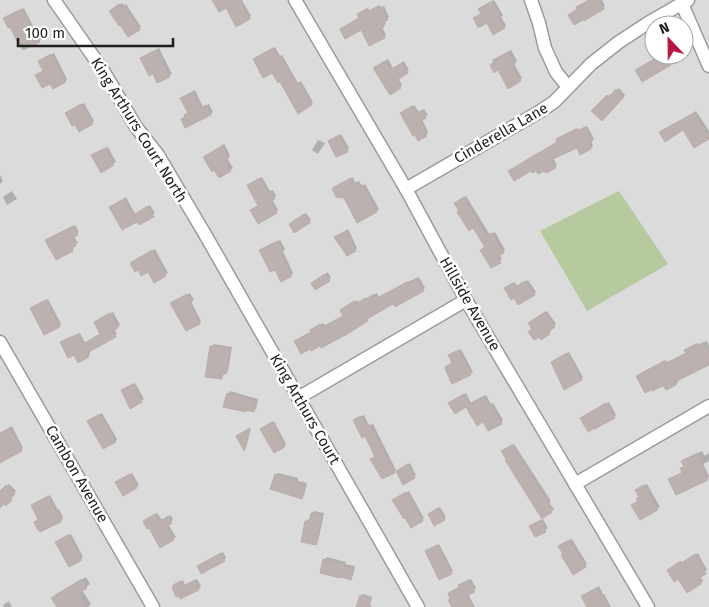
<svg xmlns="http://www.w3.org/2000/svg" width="709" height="607" font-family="'Fira Sans',sans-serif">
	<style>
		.residential { fill: #dcdbdc; fill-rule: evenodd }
		.forest { fill: #b6c99f }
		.shadow { fill: #0003 }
		.building { fill: #bbb1af; stroke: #beadaa }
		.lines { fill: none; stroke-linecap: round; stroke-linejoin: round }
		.minor-casing { stroke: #9b9b9b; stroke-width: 15 }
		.minor { stroke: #fff; stroke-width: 12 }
		.labels { text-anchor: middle; stroke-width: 5; stroke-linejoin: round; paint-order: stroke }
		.street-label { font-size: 15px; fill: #1e1e1e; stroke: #fff }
	</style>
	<rect width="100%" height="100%" fill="#eee9e6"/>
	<path class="residential" d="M0,0h709v607h-709zM654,25h30v30h-30z"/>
	<polygon class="forest" points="619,191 668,264 587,311 540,231"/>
	<g class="shadow">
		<polygon points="218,0 242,0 251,16 249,18"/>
		<polygon points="494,0 503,15 501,17 506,25 504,27 487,22 477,16 482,13 482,7"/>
		<polygon points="588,0 602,0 605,6 603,8 578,9"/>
		<polygon points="122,3 124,6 126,4 141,27 129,36 113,9"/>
		<polygon points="380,5 381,7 384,6 389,17 384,20 386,24 382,27 386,35 384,37 361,28 341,29 360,17 360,12 368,8 370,11"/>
		<polygon points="24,8 34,28 36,27 42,39 24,49 7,16"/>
		<polygon points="275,47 280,56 282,55 298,83 301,81 313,102 311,104 280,80 273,71 256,58"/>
		<polygon points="159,48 172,74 158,82 153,73 141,58"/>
		<polygon points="511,50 517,61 514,64 522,78 520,80 495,62 497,58"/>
		<polygon points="54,53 67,79 65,81 44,70 42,59"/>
		<polygon points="664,55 668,55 672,62 670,64 636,70 658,56 659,58"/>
		<polygon points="388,59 393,68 404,61 409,70 398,78 402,85 400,87 377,66"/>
		<polygon points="619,88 625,95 602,119 593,111 610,94 612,96"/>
		<polygon points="195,90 203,107 209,104 213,112 211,114 185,126 182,119 186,116 186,115 189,112 182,98"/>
		<polygon points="84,103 94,121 92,123 66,113"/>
		<polygon points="414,105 419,112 424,109 428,115 422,119 428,132 426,135 415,133 401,113"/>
		<polygon points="696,111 709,131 709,138 684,129 661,132"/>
		<polygon points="587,126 594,139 591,142 593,146 591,148 577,146 553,158 557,165 555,167 545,169 559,142 557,139 559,137 578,128 579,130"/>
		<polygon points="341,134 349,148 347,151 329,141"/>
		<polygon points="318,140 325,143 318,154 312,150"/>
		<polygon points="224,144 230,155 227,158 233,168 219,177 204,157"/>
		<polygon points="108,147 116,162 101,171 95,153"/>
		<polygon points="0,175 3,181 0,184"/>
		<polygon points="262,177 270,191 273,190 276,196 272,199 278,210 276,212 254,208 259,205 248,185"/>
		<polygon points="353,177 355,183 359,181 362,186 365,184 379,209 377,211 345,197 335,187"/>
		<polygon points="12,191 17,199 7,205 3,197"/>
		<polygon points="466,196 490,235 495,232 505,250 499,254 502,259 492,267 486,247 473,226 460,211 458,201"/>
		<polygon points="126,197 135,214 150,205 155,213 139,223 110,207"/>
		<polygon points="306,213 311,220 309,222 292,222"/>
		<polygon points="75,225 79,232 74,236 78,243 73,246 74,248 72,250 49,238"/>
		<polygon points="348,229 357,248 355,250 336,237"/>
		<polygon points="280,240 285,249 283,251 293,273 291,275 263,249"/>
		<polygon points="155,249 168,273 155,281 149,271 138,268 132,263"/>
		<polygon points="328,272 331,278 329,280 314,281"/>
		<polygon points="419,277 425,288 423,290 393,302 369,317 369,318 367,320 320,345 295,341 312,331 311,330 313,328 323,323 325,326 344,315 343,308 357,300 358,303 368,297 369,298 377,293 379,297 409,281 410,282"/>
		<polygon points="528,280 536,292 534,294 508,286 515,282 517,286"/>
		<polygon points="190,293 194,300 191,302 201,321 199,323 174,301"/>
		<polygon points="48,299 61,324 59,326 34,307"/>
		<polygon points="547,311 556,324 550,329 551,331 549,333 533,329 531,321"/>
		<polygon points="113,312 120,325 114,329 117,334 89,350 90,354 88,356 75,354 64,340 80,333 85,343 101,334 97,321"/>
		<polygon points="707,341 709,346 709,364 677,380 678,382 676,384 666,389 664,384 640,374 666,360 667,362 687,353 688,348 698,343 699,345"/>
		<polygon points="214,344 232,347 228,371 225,373 224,373 223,376 221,378 212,346"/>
		<polygon points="461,349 473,372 452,383 446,367 453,363 452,354"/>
		<polygon points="569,352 583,377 581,379 555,360"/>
		<polygon points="135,383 144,399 131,407 124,389"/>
		<polygon points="230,391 258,399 256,409 253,411 228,394"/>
		<polygon points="466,393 471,403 486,395 491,404 493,403 503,420 501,423 483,421 467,406 452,401"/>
		<polygon points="609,402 616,415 596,428 584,416"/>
		<polygon points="102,413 117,439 115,441 91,419"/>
		<polygon points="364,415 369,425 373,424 396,470 394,472 372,459 376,456 357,418"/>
		<polygon points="274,421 286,444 284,446 261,429"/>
		<polygon points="12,426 23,448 21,450 0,457 0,433"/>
		<polygon points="251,428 246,448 245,449 237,436"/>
		<polygon points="514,444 551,501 549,503 554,509 552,511 505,449"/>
		<polygon points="702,451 705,456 709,453 709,461 703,464 709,476 707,479 670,479 683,472 682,469 685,466 683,461 685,459"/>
		<polygon points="410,463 416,475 414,477 397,471"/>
		<polygon points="132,473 139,485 137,487 117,482"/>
		<polygon points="278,473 298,478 298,481 307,483 304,495 302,497 276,475"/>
		<polygon points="9,484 16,491 12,496 13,497 6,504 4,502 0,506 0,492"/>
		<polygon points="647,484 660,507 640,518 639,501 640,497 639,489"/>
		<polygon points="409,491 424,518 422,520 396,498"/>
		<polygon points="50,495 58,510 59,509 63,518 61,521 36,522 39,519 32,505"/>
		<polygon points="440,507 446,517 444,519 431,513"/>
		<polygon points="314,511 324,513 318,542 316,544 306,521 309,519 311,520 312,513"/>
		<polygon points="157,513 162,520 171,515 173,520 168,524 176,537 160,547 147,519"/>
		<polygon points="543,519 548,528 535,536 533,524"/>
		<polygon points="71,534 83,557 69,565 59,541"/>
		<polygon points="572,539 587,564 585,566 564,554 562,544"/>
		<polygon points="439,544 453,571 451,573 429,550"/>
		<polygon points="223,552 226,558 224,560 201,564"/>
		<polygon points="698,553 707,570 700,576 703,581 701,583 670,568 681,561 682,562"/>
		<polygon points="327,557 346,562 345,564 355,566 353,576 350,578 325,559"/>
		<polygon points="86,577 90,584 82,590 91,604 88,607 58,607 53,598 56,594"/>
		<polygon points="197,579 201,586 199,589 180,597 175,585 183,580 185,585"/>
		<polygon points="471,579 476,588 468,594 475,607 453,607 462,583"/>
		<polygon points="599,586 603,594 604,594 611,607 587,607 582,596"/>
		<polygon points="363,594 372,597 370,605 372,606 371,607 356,607 361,596"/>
		<polygon points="9,601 12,607 4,607 3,605"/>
	</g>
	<g class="building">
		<polygon points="212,0 240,0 250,19 236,27 226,8 219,12"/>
		<polygon points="589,0 598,0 604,9 584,21 583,20 574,25 568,15 577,9 576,7"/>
		<polygon points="492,1 501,18 500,19 505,28 493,35 487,23 480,27 478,27 473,18 481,14 478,9"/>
		<polygon points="119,4 121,7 124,5 140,30 128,37 120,25 119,26 109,11"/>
		<polygon points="378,6 379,8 381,7 388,20 382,23 384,27 380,29 385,38 369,46 361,30 345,39 340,29 359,18 357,14 366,9 367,12"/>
		<polygon points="22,9 32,29 34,28 40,42 23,50 18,40 17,41 10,27 8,28 3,18"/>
		<polygon points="273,48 278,57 280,56 296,84 299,83 312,105 298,114 280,82 278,83 272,73 263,78 253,59"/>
		<polygon points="156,50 170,77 157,83 153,74 149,76 140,58"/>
		<polygon points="508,52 515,64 512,66 521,81 508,89 498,70 494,73 490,65 494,62 493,60"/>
		<polygon points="51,54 66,82 53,89 50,84 42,88 35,75 43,71 38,61"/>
		<polygon points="664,55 671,65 642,82 635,70 656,58 657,59"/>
		<polygon points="385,61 391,69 402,63 408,73 396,81 401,88 390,95 373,68"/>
		<polygon points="616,89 624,97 602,121 591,111 607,95 609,97"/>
		<polygon points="193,92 200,108 206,105 211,115 185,128 181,119 185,117 184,115 188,113 180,98"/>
		<polygon points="81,104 93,124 79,132 75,125 72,126 65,113"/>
		<polygon points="412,106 416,114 422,110 426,118 421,121 427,136 418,141 415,135 413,136 400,113"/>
		<polygon points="694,113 709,136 709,139 694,148 683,130 665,142 659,132"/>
		<polygon points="585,127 592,142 589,144 591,149 580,155 577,148 551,160 556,168 546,173 544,171 538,174 536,171 532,173 531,171 514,181 508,171 557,142 556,139 576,129 577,131"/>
		<polygon points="339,135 348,152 336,157 328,141"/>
		<polygon points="222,146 229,158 225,160 231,171 219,178 214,170 212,172 203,157"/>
		<polygon points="105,148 114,165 101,173 91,155"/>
		<polygon points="260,178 267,192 270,191 275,199 270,202 277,213 258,224 250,210 258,206 247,185"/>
		<polygon points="351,178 353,184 356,182 359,187 363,185 377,212 357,223 344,198 336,197 332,188"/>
		<polygon points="464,197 487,236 492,233 504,253 497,257 501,263 491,268 480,250 485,247 473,228 469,231 457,212 459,211 454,203"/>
		<polygon points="124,199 133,215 148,206 154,217 139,225 137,222 122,230 109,207"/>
		<polygon points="304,214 310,223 294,233 289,224"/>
		<polygon points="73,226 78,235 72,238 76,246 72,248 73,251 56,260 45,240"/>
		<polygon points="346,231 356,251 347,256 334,237"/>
		<polygon points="278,241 283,252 281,254 292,276 281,282 275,270 270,272 259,250"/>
		<polygon points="152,250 166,276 154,283 148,272 141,276 138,270 135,272 130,263"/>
		<polygon points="325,274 330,281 315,290 311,283"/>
		<polygon points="417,278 424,291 395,307 393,304 367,319 368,321 349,333 321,348 320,346 311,351 310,349 301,354 294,341 311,332 310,330 320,324 322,327 343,316 340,310 354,301 356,304 365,298 366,299 374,294 377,298 407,282 407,283"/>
		<polygon points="525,281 529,288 530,287 535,295 518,305 514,298 511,300 504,288 513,283 515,287"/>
		<polygon points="187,294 192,303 190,304 200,324 186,331 170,303"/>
		<polygon points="46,300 60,327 44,335 30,308"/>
		<polygon points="545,312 555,327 548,331 550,334 541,340 539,337 534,340 528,332 532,329 528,323"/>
		<polygon points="110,313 118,328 112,331 116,337 87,353 89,357 78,363 74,355 68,358 60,342 78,334 83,344 100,334 94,322"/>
		<polygon points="704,342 709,352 709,365 675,382 676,385 666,390 663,386 652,391 651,390 645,393 636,376 664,361 665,364 686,353 684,350 696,344 697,346"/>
		<polygon points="210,346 230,349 226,374 222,374 222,379 205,377"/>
		<polygon points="459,350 471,375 452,384 445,369 446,369 445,367 452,363 448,355"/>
		<polygon points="567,353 582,380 564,390 551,362"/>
		<polygon points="133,384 142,402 130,409 121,390"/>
		<polygon points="227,393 256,401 254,412 246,410 246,412 223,407"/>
		<polygon points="464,394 469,404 484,396 489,405 490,404 502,424 488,431 483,422 477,426 466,407 455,414 448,403"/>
		<polygon points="606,403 615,418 595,429 595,428 588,432 580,418"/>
		<polygon points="100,414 116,442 103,449 87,421"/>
		<polygon points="361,416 367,427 370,425 395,473 382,479 370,459 375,457 365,436 362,438 353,420"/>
		<polygon points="272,422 285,447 274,453 260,429"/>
		<polygon points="10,428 22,451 0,463 0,433"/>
		<polygon points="250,428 244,451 236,436"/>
		<polygon points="512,445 550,504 548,505 552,512 542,519 505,460 506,459 501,451"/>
		<polygon points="698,453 704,465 702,466 708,480 676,495 668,479 682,473 680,468 684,467 681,461"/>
		<polygon points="408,464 415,478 403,485 396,471"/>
		<polygon points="130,474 137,488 123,496 115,482"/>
		<polygon points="275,474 297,480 296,483 306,485 302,499 270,489"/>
		<polygon points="6,485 15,494 10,498 12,500 6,506 4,504 0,508 0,491"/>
		<polygon points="644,485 658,510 640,520 631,505 638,501 636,499 639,497 635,490"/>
		<polygon points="406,492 423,521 411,528 405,518 404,519 392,500"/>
		<polygon points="48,496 56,511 57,510 61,518 61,522 40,532 39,530 38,530 34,522 38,520 31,505"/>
		<polygon points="438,508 445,520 434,526 428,514"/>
		<polygon points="311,513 323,515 316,545 301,542 305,521 309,521"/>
		<polygon points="155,514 159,522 168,516 172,523 167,527 174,540 160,548 149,528 147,529 143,521"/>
		<polygon points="541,520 546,532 535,537 529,526"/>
		<polygon points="68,535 82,560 69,567 55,542"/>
		<polygon points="569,540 586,567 573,575 561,555 563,554 558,546"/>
		<polygon points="437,545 452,574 439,580 425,551"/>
		<polygon points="221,553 225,561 201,574 197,566"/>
		<polygon points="695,554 706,574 698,579 701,584 687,593 678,579 674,582 667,570 679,562 680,564"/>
		<polygon points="323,559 344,564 344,566 354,568 351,580 341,577 340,578 320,573"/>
		<polygon points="82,579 87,588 79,593 87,607 57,607 51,598"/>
		<polygon points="195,580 199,590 180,599 179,596 176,597 172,587 174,586 173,585 181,581 183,586"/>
		<polygon points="469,580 475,592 466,596 472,607 452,607 448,600 450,599 448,593 459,587 458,585"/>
		<polygon points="597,588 601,596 602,595 608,607 587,607 581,596"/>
		<polygon points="360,595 371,599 369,607 356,607"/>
	</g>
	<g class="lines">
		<g class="minor-casing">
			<g id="minor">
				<polyline points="54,0 104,72 136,127 158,155 206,236 418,607"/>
				<polyline points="295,0 406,189 466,300 648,607"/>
				<polyline points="531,0 539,23 545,48 556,72 568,87"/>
				<polyline points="682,4 709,66"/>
				<polyline points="406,189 539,112 554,102 591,64 619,42 648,23 688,0"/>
				<polyline points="0,342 153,607"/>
				<polyline points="298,398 466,300"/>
				<polyline points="575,484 709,406"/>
			</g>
		</g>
		<use href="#minor" class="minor"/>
	</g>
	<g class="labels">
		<g class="street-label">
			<text transform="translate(139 130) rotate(58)" y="5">King Arthurs Court North</text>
			<text transform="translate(501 133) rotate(-30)" y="5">Cinderella Lane</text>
			<text transform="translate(470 304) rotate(60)" y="5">Hillside Avenue</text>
			<text transform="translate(305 409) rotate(60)" y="5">King Arthurs Court</text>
			<text transform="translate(77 474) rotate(60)" y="5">Cambon Avenue</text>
		</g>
	</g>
	<g transform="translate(669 40) rotate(338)"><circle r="24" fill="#ffffff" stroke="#a5a5a5"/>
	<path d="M0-4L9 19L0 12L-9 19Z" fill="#b51741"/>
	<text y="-8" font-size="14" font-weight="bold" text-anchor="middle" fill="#1e1e1e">N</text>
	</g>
	<path d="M18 38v8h155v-8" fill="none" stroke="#1e1e1e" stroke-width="2.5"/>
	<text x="25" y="38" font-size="15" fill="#1e1e1e" stroke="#ffffff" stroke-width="4" paint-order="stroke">100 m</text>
</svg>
